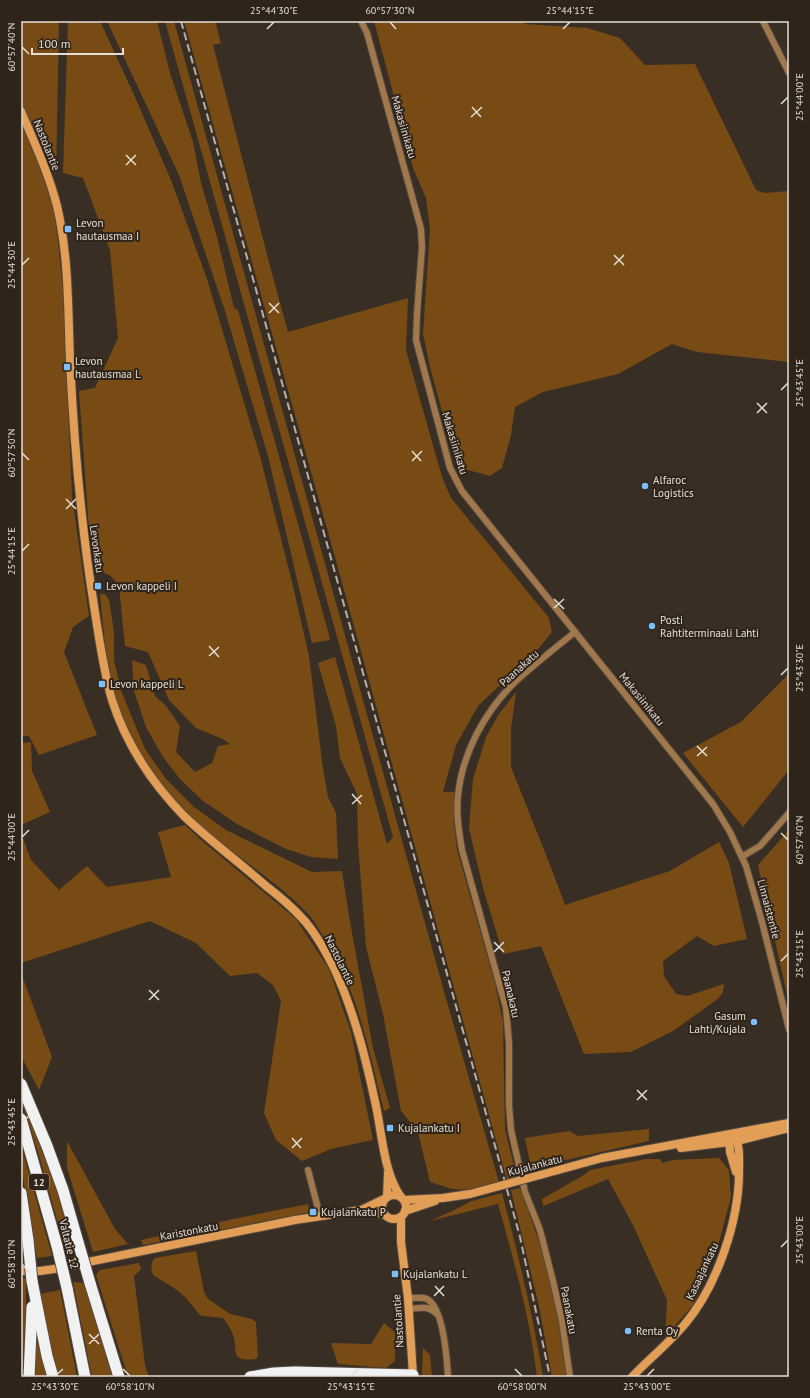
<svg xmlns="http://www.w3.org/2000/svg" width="810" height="1398" font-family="'PT Sans',sans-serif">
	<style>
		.green { fill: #784b15 }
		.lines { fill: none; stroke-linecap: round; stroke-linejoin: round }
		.street-casing { stroke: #554a41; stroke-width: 8 }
		.secondary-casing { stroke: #554a41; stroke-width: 10 }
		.highway-casing { stroke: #554a41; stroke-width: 13 }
		.street { stroke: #a1774c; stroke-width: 6 }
		.secondary { stroke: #e29e56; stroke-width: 8 }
		.highway { stroke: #f1f1f1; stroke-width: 11 }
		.rail { stroke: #b9b1a9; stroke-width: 2; stroke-dasharray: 8 4; stroke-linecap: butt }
		.secondary-bridge-casing { stroke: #554a41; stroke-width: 10; stroke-linecap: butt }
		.highway-bridge-casing { stroke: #554a41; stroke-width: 13; stroke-linecap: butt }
		.secondary-bridge { stroke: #e29e56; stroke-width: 8 }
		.highway-bridge { stroke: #f1f1f1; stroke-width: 11 }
		.ticks { fill: none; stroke: #e5ded7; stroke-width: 1.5 }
		.poi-dot { fill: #7bbef8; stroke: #2f241a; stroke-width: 1.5 }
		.labels { text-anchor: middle; stroke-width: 4; stroke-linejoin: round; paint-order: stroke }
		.shield { fill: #2f241a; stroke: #aea69e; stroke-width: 1 }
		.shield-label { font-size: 10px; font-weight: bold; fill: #e5ded7 }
		.street-label { font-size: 11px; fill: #e5ded7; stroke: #2f241a }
		.poi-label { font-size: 11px; fill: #e5ded7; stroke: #2f241a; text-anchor: start }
		.neatline { fill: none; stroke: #e5ded7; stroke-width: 1.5 }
		.ticks-label { font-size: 10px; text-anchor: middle; fill: #e5ded7 }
	</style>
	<rect width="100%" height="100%" fill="#392e24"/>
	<g class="green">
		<polygon points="21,21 59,21 56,174 44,157 21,103"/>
		<polygon points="68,21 100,21 135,97 171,180 207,279 260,456 292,582 309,656 323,769 328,797 336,813 338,859 311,857 286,849 237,824 203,801 180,779 163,757 146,727 134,691 132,660 146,665 155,696 166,706 180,726 176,752 195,772 212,763 218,746 230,744 223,739 196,728 169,700 148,652 125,646 119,586 111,576 95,568 89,529 79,391 95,388 118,338 110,250 83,178 63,173"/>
		<polygon points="107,21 157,21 170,73 193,142 201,183 217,237 234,308 238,310 328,631 330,640 312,643 268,456 225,311 179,175"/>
		<polygon points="165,21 174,21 447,1002 499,1182 469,1190 452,1189 430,1182 418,1132 401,1111 383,1014 366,947 358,844 357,794 340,758 336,726 318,663 335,657 387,844 393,837"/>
		<polygon points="184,21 215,21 221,43 213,45 271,270 288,332 408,298 406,350 442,477 451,498 549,618 552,632 539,648 478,706 456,745 443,792 455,792 454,822 457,850 495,983 503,1022 505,1130 517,1177 507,1180 328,532"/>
		<polygon points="374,21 524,21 525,24 587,28 620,38 645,65 695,64 756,190 765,193 789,191 789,362 697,352 672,344 618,374 543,392 515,407 511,435 502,468 490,476 457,467 430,367 423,334 430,229 426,198 413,168"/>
		<polygon points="21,121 48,189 53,205 56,223 63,290 72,497 89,616 73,627 64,652 97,735 39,755 29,736 21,736"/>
		<path d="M100,594h5l4,6 5,32v29l8,32 23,56 21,30 28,28 32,23 86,42 30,-1 7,45 24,132 17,60 -6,3c-15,-59 -27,-126 -62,-177 -4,-6 -7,-12 -12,-18 -26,-28 -65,-54 -95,-78 -49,-40 -85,-89 -102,-150 -8,-31 -10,-63 -13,-94z"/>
		<polygon points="789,672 789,770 743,827 683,753 741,722 785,678"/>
		<polygon points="516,692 511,728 511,767 552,870 565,905 670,871 719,842 729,863 747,939 714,946 697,936 663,961 664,976 676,994 687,996 724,984 723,992 719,998 673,1031 631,1052 584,1054 541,946 503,954 483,888 469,828 473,779 486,737 499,714"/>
		<polygon points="31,742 32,771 50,812 21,825 21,743"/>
		<polygon points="185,825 200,839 296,919 329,969 351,1032 373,1140 331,1149 302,1161 276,1140 264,1113 281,1001 273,985 257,973 230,976 196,943 150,921 21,963 21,833 31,860 59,890 87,866 107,887 171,877 158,832"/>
		<polygon points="789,830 789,1003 758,865"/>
		<polygon points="21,973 52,1057 39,1090 21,1056"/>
		<polygon points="21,1097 51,1166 76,1250 66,1252 38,1152 21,1100"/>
		<polygon points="649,1129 649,1141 531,1168 525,1138 569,1131 578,1136"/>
		<polygon points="67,1141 115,1229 128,1244 93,1252 67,1168"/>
		<polygon points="21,1145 52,1256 37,1258 21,1166"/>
		<polygon points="719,1158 729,1170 731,1197 717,1250 694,1304 665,1337 667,1300 633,1225 608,1179 543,1206 542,1199 584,1175 590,1170 646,1159 660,1159 662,1163 673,1160"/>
		<polygon points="520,1188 541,1247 559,1321 566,1377 552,1377 539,1306 511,1190"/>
		<path d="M502,1193c16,61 31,122 41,184h-6c-7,-59 -23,-116 -39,-173l-68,17 22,-10 20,-10z"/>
		<polygon points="308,1204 310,1212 143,1245 141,1240 238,1218"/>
		<path d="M196,1251l8,41 4,7 22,15 22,5 4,3 2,34 -2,3c-28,3 -17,-7 -23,-24 -2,-6 -6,-12 -10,-17l-19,-2 -4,-1 -14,-17 -9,-8 -24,-15c-2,-6 -3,-12 2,-17z"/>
		<polygon points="139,1263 141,1269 134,1276 145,1365 149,1377 128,1377 96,1275 100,1270"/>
		<polygon points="21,1278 26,1278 26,1309 22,1377 21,1377"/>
		<polygon points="73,1282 86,1283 94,1314 115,1377 92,1377"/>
		<polygon points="60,1290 77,1377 58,1377 48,1345 40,1294"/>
		<polygon points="37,1321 48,1377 32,1377"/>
		<polygon points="384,1323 395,1332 395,1361 386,1368 338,1364 331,1343 371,1344"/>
		<polygon points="423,1348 430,1355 432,1377 422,1377"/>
	</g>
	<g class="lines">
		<g class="street-casing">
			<g id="street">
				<polyline points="361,21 367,33 421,229 422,247 417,314 416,340 450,468 462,491 713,804 730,832 746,866 762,922 789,1029"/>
				<polyline points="763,21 789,73"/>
				<polyline points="743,856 760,846 789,813"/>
				<polyline points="308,1170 320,1216"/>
				<path d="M408,1298c6,0 14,-1 19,1 17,9 20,61 21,78"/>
				<path d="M409,1309c12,-1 19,-4 28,5"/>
				<path d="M570,1377l-8,-56 -9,-40 -13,-51 -15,-38 -14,-62 -2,-25v-62l-3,-35 -44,-158c-3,-18 -6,-36 -4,-54 4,-43 27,-85 58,-115 19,-17 39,-33 59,-49"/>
			</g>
		</g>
		<g class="secondary-casing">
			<g id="secondary">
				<path d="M21,111c13,31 28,63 36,95 12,51 11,104 13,155 4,82 11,164 24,245 5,31 9,63 18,94 14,44 40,83 72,116 25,24 56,47 82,70 13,10 25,20 36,32 13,14 23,32 32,50 20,43 32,91 42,138 6,28 8,68 25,91"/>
				<polyline points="729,1138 730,1152 736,1172"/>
				<polyline points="681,1148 737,1141 789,1128"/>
				<polyline points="540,1175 602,1158 789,1123"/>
				<circle cx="394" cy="1207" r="12"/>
				<polyline points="387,1197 388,1173"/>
				<polyline points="404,1200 443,1198 470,1194"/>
				<polyline points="361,1210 384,1214"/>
				<polyline points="405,1211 435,1201"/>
				<polyline points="401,1217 401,1242 408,1298 413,1375"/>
				<polyline points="21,1271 40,1271 54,1269 295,1220 361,1210 386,1198"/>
				<path d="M632,1377c17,-18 37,-34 53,-53 32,-38 54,-103 54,-152 0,-12 2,-30 -7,-38"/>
			</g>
		</g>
		<g class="highway-casing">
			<g id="highway">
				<polyline points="21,1084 47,1146 63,1190 78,1242"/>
				<polyline points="21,1119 57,1246"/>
				<polyline points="21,1193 28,1240"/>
				<polyline points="32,1281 47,1356 53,1377"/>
				<polyline points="90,1283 119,1377"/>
				<polyline points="67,1288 85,1377"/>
				<polyline points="29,1377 32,1307"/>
				<polyline points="250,1377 274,1373 295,1372 413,1375"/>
			</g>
		</g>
		<use href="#street" class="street"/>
		<use href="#secondary" class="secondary"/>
		<use href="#highway" class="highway"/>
		<polyline class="rail" points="181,21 497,1153 520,1237 550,1377"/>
		<g class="secondary-bridge-casing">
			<polyline id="secondary-bridge" points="470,1194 540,1175"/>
		</g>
		<g class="highway-bridge-casing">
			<g id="highway-bridge">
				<polyline points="28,1240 32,1281"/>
				<polyline points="78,1242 90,1283"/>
				<polyline points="57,1246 67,1288"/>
			</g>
		</g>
		<use href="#secondary-bridge" class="secondary-bridge"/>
		<use href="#highway-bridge" class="highway-bridge"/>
	</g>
	<path class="ticks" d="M390,22l6,7M267,29l7,-7M563,29l7,-7M22,47l7,7M781,104l7,-7M472,107l9,10M471,117l11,-10M126,155l10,10M126,165l10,-10M614,255l10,10M22,265l7,-7M614,265l10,-10M269,303l10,10M269,313l10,-10M781,390l7,-7M757,403l10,10M757,413l10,-10M412,451l9,10M22,453l7,7M412,461l10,-10M66,499l10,10M66,509l10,-10M22,551l7,-7M554,599l10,10M554,608l10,-9M209,646l10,11M209,656l10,-9M781,675l7,-7M697,746l10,10M697,756l10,-9M352,794l9,10M352,804l10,-9M781,833l7,7M22,837l7,-7M494,942l10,10M494,952l10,-10M781,961l7,-7M149,990l10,10M149,1000l10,-10M637,1090l10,10M637,1100l10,-10M22,1122l7,-6M292,1138l9,10M292,1148l10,-10M781,1247l7,-7M22,1264l7,8M435,1286l9,10M434,1296l10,-10M89,1334l10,10M89,1344l10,-10M123,1369l7,7M515,1369l7,7M55,1376l8,-7M351,1376l7,-7M647,1376l7,-7"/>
	<g class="poi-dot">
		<rect x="64" y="225" width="8" height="8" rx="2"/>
		<rect x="63" y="363" width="8" height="8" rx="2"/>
		<circle cx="645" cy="486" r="4"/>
		<rect x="94" y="582" width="8" height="8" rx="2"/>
		<circle cx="652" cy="626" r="4"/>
		<rect x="98" y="680" width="8" height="8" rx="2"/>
		<circle cx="754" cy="1022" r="4"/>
		<rect x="386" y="1124" width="8" height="8" rx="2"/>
		<rect x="309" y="1208" width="8" height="8" rx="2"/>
		<rect x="391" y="1270" width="8" height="8" rx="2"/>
		<circle cx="628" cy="1331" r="4"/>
	</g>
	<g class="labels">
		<rect class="shield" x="29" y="1174" width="20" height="16" rx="3"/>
		<g class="shield-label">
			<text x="39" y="1186">12</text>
		</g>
		<g class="street-label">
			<text transform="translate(404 127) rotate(74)" y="4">Makasiinikatu</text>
			<text transform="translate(47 145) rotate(68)" y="4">Nastolantie</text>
			<text transform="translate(455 443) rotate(73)" y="4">Makasiinikatu</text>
			<text transform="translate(97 549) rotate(82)" y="4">Levonkatu</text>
			<text transform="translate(519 668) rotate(-42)" y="4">Paanakatu</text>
			<text transform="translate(642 699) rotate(51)" y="4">Makasiinikatu</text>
			<text transform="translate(769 909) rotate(75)" y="4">Linnaistentie</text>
			<text transform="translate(340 960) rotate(64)" y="4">Nastolantie</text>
			<text transform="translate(511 994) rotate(77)" y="4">Paanakatu</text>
			<text transform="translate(535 1165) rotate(-15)" y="4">Kujalankatu</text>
			<text transform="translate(189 1231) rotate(-11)" y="4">Karistonkatu</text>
			<text transform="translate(69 1244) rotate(76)" y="4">Valtatie 12</text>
			<text transform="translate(702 1271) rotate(-65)" y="4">Kasaajankatu</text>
			<text transform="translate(569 1310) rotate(79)" y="4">Paanakatu</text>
			<text transform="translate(398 1321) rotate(-94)" y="4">Nastolantie</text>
		</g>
		<g class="poi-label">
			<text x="76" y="227">Levon<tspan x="76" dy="13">hautausmaa I</tspan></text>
			<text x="75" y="365">Levon<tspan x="75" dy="13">hautausmaa L</tspan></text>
			<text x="653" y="484">Alfaroc<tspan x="653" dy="13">Logistics</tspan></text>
			<text x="106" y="590">Levon kappeli I</text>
			<text x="660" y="624">Posti<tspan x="660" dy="13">Rahtiterminaali Lahti</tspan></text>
			<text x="110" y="688">Levon kappeli L</text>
			<text x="746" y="1020" text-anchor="end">Gasum<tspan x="746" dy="13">Lahti/Kujala</tspan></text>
			<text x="398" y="1132">Kujalankatu I</text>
			<text x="321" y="1216">Kujalankatu P</text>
			<text x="403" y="1278">Kujalankatu L</text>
			<text x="636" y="1335">Renta Oy</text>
		</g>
	</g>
	<rect width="810" height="1398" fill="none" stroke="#2f241a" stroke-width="44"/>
	<path d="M32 48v6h91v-6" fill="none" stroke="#e5ded7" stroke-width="2"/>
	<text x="38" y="48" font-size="12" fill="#e5ded7" stroke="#2f241a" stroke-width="3" paint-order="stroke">100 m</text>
	<rect x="22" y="22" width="766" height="1354" class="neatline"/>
	<g class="ticks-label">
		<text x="274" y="14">25°44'30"E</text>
		<text x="390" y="14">60°57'30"N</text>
		<text x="570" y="14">25°44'15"E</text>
		<text transform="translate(11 47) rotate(-90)" y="4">60°57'40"N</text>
		<text transform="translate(799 97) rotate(-90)" y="4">25°44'00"E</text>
		<text transform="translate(11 265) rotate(-90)" y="4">25°44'30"E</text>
		<text transform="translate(799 383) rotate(-90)" y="4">25°43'45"E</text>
		<text transform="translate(11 453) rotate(-90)" y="4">60°57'50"N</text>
		<text transform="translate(11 551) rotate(-90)" y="4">25°44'15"E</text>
		<text transform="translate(799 668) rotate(-90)" y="4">25°43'30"E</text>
		<text transform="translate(11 837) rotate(-90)" y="4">25°44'00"E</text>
		<text transform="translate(799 840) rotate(-90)" y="4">60°57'40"N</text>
		<text transform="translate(799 954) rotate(-90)" y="4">25°43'15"E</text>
		<text transform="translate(11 1122) rotate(-90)" y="4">25°43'45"E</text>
		<text transform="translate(799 1240) rotate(-90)" y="4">25°43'00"E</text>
		<text transform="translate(11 1264) rotate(-90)" y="4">60°58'10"N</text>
		<text x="55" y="1390">25°43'30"E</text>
		<text x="130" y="1390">60°58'10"N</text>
		<text x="351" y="1390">25°43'15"E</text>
		<text x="522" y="1390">60°58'00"N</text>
		<text x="647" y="1390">25°43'00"E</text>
	</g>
</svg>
